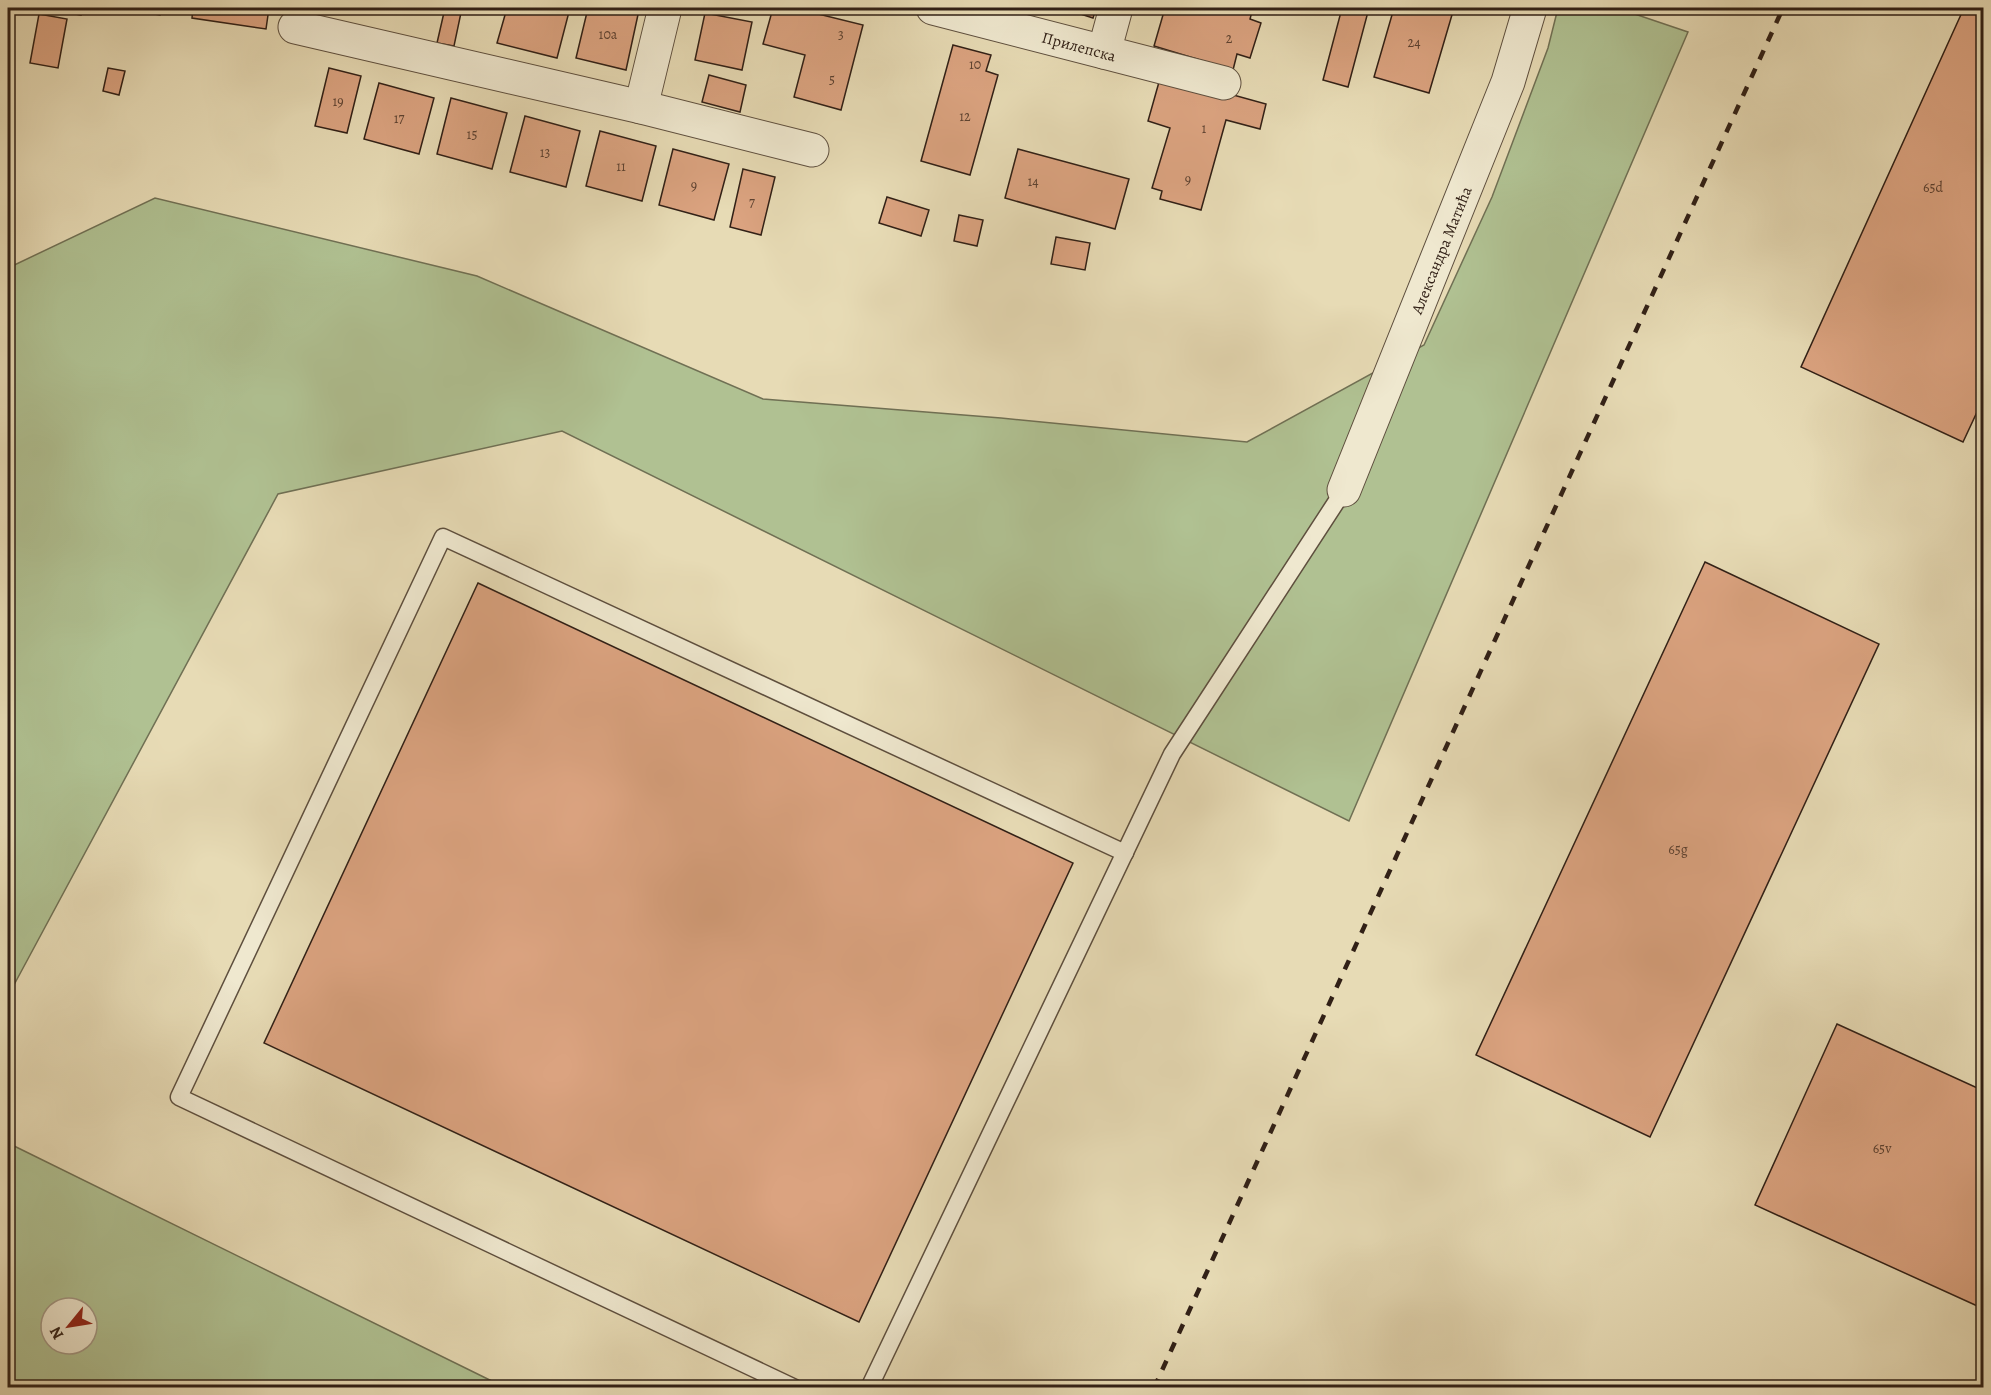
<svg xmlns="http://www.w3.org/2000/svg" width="1991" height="1395" font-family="Alegreya,serif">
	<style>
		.green { fill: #b0c192; stroke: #707054; stroke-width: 1.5; fill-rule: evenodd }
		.building { fill: #dba380; stroke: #312016; stroke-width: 1.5 }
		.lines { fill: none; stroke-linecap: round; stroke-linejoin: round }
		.lane-casing { stroke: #5e4f3e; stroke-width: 19 }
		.street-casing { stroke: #5e4f3e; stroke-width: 35 }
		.lane { stroke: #efe8cf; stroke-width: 16 }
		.street { stroke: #efe8cf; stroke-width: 33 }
		.rail { stroke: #312016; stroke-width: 4.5; stroke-dasharray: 10 10; stroke-linecap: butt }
		.labels { text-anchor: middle; stroke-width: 4.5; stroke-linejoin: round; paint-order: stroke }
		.number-label { font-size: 14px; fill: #5c4130 }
		.street-label { font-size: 16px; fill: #312016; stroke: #efe8cf }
	</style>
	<rect width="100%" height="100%" fill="#e7dbb5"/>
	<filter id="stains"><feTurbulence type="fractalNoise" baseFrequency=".00333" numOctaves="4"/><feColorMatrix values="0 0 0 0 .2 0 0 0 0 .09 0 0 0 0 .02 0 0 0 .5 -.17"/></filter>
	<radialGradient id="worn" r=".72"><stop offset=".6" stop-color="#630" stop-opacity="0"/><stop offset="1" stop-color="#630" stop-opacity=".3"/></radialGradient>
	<g class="green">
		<polygon points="1558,8 1617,8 1688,32 1349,821 562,431 278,494 8,996 8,268 155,198 477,276 763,399 1001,418 1247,442 1424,345 1492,197 1548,48"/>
		<path d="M8,1143l496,244h-496zM51,1308h36v36h-36z"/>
	</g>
	<g class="building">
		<polygon points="43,8 82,8 81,15"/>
		<polygon points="116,8 161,8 160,15"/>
		<polygon points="193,8 269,8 266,29 192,18"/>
		<polygon points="445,8 462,8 454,46 437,43"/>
		<polygon points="507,8 570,8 557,58 497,43"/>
		<polygon points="588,8 628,8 639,10 626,70 576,58"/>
		<polygon points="773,8 794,8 863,25 841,110 794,97 805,55 763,44"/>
		<polygon points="1014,8 1035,8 1033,13"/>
		<polygon points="1062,8 1096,8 1093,18"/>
		<polygon points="1165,8 1179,8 1197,13 1199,8 1253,8 1250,19 1261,23 1250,58 1237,54 1233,70 1154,46"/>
		<polygon points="1342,8 1369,8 1348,87 1323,80"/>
		<polygon points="1394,8 1454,8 1429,93 1374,77"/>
		<polygon points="1964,8 1984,8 1984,397 1963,442 1801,367"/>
		<polygon points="705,13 752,22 742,70 695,60"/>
		<polygon points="39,14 67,19 58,68 30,63"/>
		<polygon points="953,45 991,55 986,71 998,75 970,175 921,161"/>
		<polygon points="108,68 125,71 119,95 103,91"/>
		<polygon points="329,68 361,76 347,133 315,126"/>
		<polygon points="709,75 746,85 740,112 702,102"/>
		<polygon points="1161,75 1266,104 1260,129 1226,120 1201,210 1160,199 1162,191 1152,188 1170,128 1148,121"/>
		<polygon points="379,83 434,98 419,154 364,139"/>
		<polygon points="451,98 507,113 492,169 437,154"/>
		<polygon points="525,116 580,131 566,187 510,172"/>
		<polygon points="600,131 656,146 642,201 586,186"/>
		<polygon points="673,149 729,164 714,220 659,205"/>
		<polygon points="1018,149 1129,179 1115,229 1005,198"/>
		<polygon points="743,169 775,177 761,235 730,227"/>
		<polygon points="887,197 929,210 921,236 879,223"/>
		<polygon points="959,215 983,220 977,246 954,241"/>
		<polygon points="1056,237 1090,243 1085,270 1051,264"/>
		<polygon points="1705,562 1879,644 1650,1137 1476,1055"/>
		<polygon points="478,583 1073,863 859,1322 264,1043"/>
		<polygon points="1837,1024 1984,1091 1984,1309 1755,1205"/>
	</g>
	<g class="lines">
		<g class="lane-casing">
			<g id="lane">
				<polyline points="795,1388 179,1097 443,537 1125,853"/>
				<polyline points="869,1388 1172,754 1344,490"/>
			</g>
		</g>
		<g class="street-casing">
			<g id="street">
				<polyline points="933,8 1224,83"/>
				<polyline points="295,27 641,107 812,150"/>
				<polyline points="1104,52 1116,8"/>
				<polyline points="641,107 665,8"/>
				<polyline points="1344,490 1508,82 1530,8"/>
			</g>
		</g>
		<use href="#lane" class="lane"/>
		<use href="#street" class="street"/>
		<polyline class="rail" points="1154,1388 1783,8"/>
	</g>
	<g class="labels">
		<g class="number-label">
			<text x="608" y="39">10a</text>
			<text x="841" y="39">3</text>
			<text x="1229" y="43">2</text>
			<text x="1414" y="47">24</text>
			<text x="975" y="69">10</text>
			<text x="832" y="84">5</text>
			<text x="338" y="106">19</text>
			<text x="965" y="121">12</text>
			<text x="399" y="123">17</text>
			<text x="1204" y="133">1</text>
			<text x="472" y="139">15</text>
			<text x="545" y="157">13</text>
			<text x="621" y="171">11</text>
			<text x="1188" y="184">9</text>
			<text x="1033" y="186">14</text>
			<text x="694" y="190">9</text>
			<text x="1933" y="192">65d</text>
			<text x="752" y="207">7</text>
			<text x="1678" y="854">65g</text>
			<text x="1882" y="1153">65v</text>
		</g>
		<g class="street-label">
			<text transform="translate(1079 46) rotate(15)" y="6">Прилепска</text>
			<text transform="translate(1441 250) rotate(-68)" y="6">Александра Матића</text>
		</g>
	</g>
	<rect width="1991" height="1395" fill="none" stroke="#e7dbb5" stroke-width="30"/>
	<rect x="9" y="9" width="1973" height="1377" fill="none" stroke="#312016" stroke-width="3"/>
	<rect x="15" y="15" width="1961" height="1365" fill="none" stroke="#312016" stroke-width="1.5"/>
	<g transform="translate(69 1326) rotate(240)"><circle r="28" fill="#efe8cf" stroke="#a39885" stroke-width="1.5"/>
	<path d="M0-4.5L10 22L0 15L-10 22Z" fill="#8f2418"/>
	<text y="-9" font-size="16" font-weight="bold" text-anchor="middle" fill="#312016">N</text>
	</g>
	<rect width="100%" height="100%" filter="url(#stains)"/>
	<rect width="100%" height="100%" fill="url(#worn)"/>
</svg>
